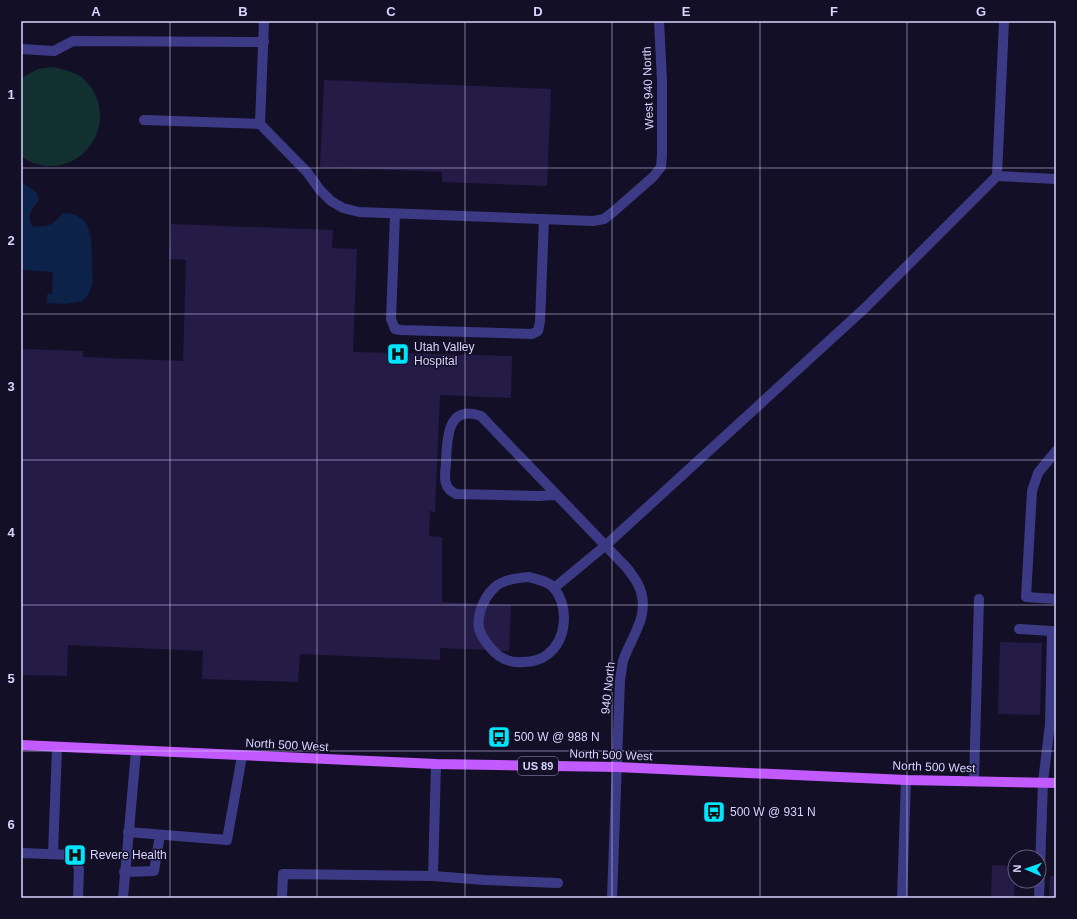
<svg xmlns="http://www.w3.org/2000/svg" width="1077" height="919" font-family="Helvetica,sans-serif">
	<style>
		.green { fill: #12302f }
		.water { fill: #0c2248 }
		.building { fill: #241b47 }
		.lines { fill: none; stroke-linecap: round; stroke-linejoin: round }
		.minor { stroke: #3d3a85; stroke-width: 10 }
		.major { stroke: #c25bff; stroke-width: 10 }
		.grid { fill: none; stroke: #d9d4ff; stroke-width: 1; stroke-opacity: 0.55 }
		.labels { text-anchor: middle; stroke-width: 3; stroke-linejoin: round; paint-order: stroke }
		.shield { fill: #130f26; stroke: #9e99be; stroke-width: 1 }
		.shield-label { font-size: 11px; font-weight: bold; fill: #d9d4ff }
		.street-label { font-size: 12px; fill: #d9d4ff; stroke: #130f26 }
		.poi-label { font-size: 12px; fill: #d9d4ff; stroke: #130f26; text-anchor: start }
		.neatline { fill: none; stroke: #d9d4ff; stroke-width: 1.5 }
		.grid-label { font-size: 13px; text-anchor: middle; font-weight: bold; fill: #d9d4ff }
	</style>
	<rect width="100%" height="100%" fill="#130f26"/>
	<path class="green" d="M54,67c11,3 22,5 31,13 33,34 8,89 -39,86 -9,-1 -18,-4 -25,-10v-78l17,-9z"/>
	<path class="water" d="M21,181l16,12 2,6c-5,11 -14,13 -7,27 14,2 23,-1 30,-13 30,0 30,24 30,47 0,19 4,26 -9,41l-17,3 -19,-1v-9h5l1,-22 -32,-2z"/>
	<g class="building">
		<polygon points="324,80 551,89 547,186 442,182 442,172 320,167"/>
		<polygon points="171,224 333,230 332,248 357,249 353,352 512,356 511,398 440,395 435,512 430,511 429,536 442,537 442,602 511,605 509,651 440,648 440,660 300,654 298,682 202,679 203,651 68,645 67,676 21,675 21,349 83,351 83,357 183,361 186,260 169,259"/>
		<polygon points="1000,642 1042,643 1040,715 998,714"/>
		<polygon points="992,865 1015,866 1014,898 991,898"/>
		<polygon points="1050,876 1056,876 1056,898 1049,898"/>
	</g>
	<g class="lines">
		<g class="minor">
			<polyline points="21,49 54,51 73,41 264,42"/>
			<polyline points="144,120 260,124 264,21"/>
			<polyline points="260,124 307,172 320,190 331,201 343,208 359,212 593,221 604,219 613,212 653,177 661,167 662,155 662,81 659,21"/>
			<polyline points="997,176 1056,179"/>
			<polyline points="395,214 391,319 395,329 401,330 532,334 538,331 540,322 544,219"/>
			<polyline points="1056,451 1038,473 1032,491 1026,597 1056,599"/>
			<path d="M556,495l-18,1 -82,-2c-4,-2 -7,-4 -9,-8 -4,-7 -1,-17 -1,-24 1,-23 1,-58 35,-46l146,152c6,8 12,15 14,24 8,26 -11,47 -18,69 -1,6 -2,13 -3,19l-8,218"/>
			<path d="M529,577c9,3 19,4 25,11 15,19 13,51 -6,66 -7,6 -16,8 -25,8 -20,2 -31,-10 -41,-26 -9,-15 1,-38 13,-49 9,-8 23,-9 34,-10z"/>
			<polyline points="554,588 606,545 865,308 997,176 1004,21"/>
			<polyline points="1019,629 1052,631 1050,724 1043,782 1039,898"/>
			<polyline points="974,781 979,599"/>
			<polyline points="128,832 227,840 242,756"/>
			<polyline points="21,853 74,855 79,869 78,898"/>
			<polyline points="53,854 57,747"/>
			<polyline points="124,872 154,871 160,835"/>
			<polyline points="433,876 485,880 558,883"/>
			<polyline points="123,898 136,751"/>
			<polyline points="282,898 283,874 433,876 436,764"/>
			<polyline points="902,898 906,780"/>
		</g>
		<polyline class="major" points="21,745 436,764 616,767 906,780 1056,783"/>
	</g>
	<path class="grid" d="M170,21v877M317,21v877M465,21v877M612,21v877M760,21v877M907,21v877M21,168h1035M21,314h1035M21,460h1035M21,605h1035M21,751h1035"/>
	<defs>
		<g id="hospital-square" transform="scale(1.15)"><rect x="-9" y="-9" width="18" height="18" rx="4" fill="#00e5ff" stroke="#130f26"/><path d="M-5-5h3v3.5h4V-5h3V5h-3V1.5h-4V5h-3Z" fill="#111"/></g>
		<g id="bus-square" transform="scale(1.15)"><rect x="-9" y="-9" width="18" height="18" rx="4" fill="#00e5ff" stroke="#130f26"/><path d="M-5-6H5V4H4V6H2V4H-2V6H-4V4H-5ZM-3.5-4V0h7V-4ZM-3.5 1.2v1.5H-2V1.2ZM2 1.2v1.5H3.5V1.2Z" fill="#111"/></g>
	</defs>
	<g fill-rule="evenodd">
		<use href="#hospital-square" x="398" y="354"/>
		<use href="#bus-square" x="499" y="737"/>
		<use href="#bus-square" x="714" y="812"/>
		<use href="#hospital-square" x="75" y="855"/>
	</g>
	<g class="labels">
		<rect class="shield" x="518" y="757" width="40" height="18" rx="3"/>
		<g class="shield-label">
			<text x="538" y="770">US 89</text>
		</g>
		<g class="street-label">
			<text transform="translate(648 88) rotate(-92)" y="4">West 940 North</text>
			<text transform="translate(608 688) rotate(-84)" y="4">940 North</text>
			<text transform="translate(287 745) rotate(3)" y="4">North 500 West</text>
			<text transform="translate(611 755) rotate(2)" y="4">North 500 West</text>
			<text transform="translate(934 767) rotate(2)" y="4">North 500 West</text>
		</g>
		<g class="poi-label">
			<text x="414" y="351">Utah Valley<tspan x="414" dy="14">Hospital</tspan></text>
			<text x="514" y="741">500 W @ 988 N</text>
			<text x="730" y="816">500 W @ 931 N</text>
			<text x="90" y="859">Revere Health</text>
		</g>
	</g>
	<rect width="1077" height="919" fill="none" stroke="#130f26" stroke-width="44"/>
	<g transform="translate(1027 869) rotate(272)"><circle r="19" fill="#130f26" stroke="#625e7d"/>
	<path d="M0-3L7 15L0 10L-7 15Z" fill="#00e5ff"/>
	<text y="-6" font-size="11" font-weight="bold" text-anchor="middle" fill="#d9d4ff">N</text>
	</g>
	<rect x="22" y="22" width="1033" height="875" class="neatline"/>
	<g class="grid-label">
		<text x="96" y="16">A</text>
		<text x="243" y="16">B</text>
		<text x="391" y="16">C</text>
		<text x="538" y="16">D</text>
		<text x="686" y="16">E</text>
		<text x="834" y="16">F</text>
		<text x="981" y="16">G</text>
		<text x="11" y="99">1</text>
		<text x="11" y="245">2</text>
		<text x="11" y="391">3</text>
		<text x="11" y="537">4</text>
		<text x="11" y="683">5</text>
		<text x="11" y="829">6</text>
	</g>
</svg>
